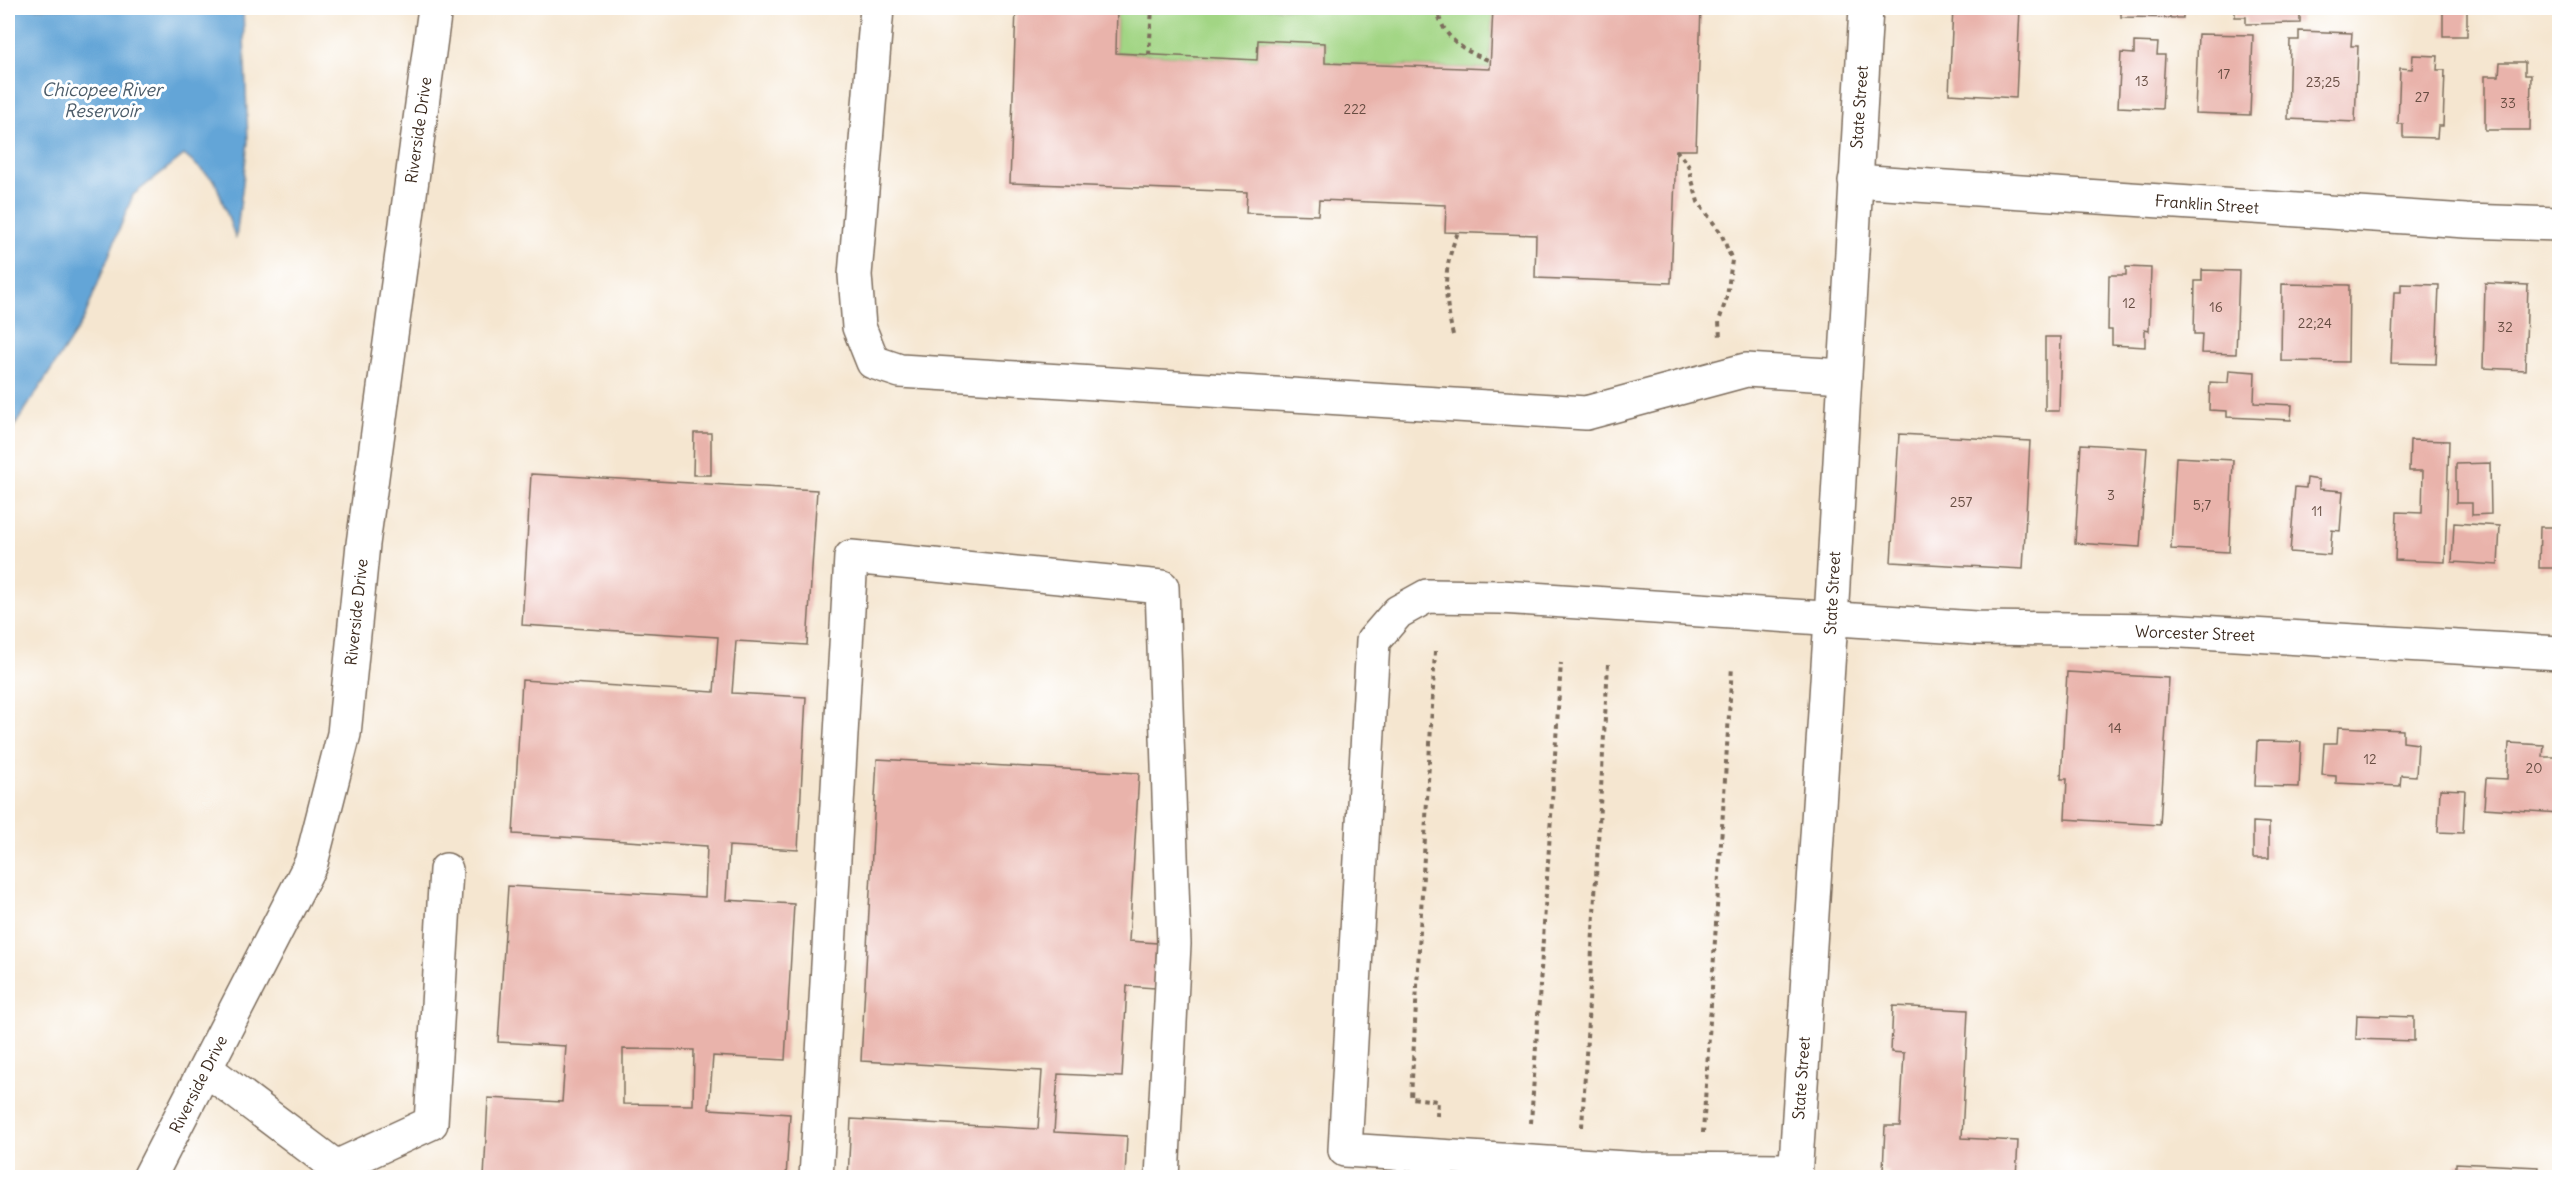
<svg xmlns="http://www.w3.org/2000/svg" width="2567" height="1185" font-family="Delius,sans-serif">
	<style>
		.green { fill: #a2d584; stroke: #6e8051; stroke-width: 1.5 }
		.water { fill: #64a5d7; stroke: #50687a; stroke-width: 1.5 }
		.building { fill: #e9b3ab; fill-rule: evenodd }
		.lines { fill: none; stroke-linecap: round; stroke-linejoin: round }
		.minor-casing { stroke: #7c6c5c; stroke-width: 36 }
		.path { stroke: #7c6c5c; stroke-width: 4; stroke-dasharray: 4.5 4.5; stroke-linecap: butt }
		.minor { stroke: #fff; stroke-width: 33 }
		.labels { text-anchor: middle; stroke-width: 6; stroke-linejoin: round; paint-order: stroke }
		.number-label { font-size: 14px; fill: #664c41 }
		.street-label { font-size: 16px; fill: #3b2a1e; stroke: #fff }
		.water-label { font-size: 18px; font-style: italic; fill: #4b5b68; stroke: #fff }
	</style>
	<rect width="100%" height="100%" fill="#fff"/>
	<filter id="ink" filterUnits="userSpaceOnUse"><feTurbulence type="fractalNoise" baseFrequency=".0167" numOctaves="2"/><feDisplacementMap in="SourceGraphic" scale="12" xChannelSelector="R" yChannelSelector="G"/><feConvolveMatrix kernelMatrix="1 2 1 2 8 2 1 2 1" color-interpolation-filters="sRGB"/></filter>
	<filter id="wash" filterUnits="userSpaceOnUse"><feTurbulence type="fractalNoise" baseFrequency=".008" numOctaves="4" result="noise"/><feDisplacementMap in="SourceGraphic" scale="24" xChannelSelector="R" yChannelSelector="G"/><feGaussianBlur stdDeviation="1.35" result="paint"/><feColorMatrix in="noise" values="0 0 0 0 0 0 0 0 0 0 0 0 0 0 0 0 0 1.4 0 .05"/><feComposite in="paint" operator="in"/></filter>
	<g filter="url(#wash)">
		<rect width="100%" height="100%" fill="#f5e6d0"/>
		<polygon class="green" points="1117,8 1493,8 1490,69 1325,63 1325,43 1258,40 1257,60 1116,53"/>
		<polygon class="water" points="8,8 243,8 248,142 236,239 215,181 184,155 133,195 83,321 8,436"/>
		<g id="blocks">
			<g class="building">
				<polygon points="1016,8 1117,8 1116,53 1257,60 1258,40 1325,43 1325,63 1490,69 1493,8 1701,8 1696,150 1676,150 1671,283 1535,278 1536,235 1445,232 1446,205 1319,200 1318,215 1246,213 1247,192 1010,183"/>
				<polygon points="1953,8 2020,8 2016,98 1949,94"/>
				<polygon points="2121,8 2183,8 2183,18 2121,17"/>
				<polygon points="2235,8 2300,8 2300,23 2246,24 2246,17 2235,17"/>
				<rect x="2443" y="8" width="24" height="28"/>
				<polygon points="2299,31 2352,33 2351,46 2358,46 2355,122 2288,119 2290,40 2299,40"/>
				<polygon points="2198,34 2253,35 2250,115 2195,113"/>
				<polygon points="2134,42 2158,43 2157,55 2165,55 2162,109 2118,107 2121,53 2134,54"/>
				<polygon points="2413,55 2438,56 2437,70 2445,70 2443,126 2438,126 2437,138 2403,137 2403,124 2398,124 2400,68 2412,69"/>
				<polygon points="2500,62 2525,62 2525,75 2531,75 2530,130 2485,130 2485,76 2499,76"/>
				<polygon points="2126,267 2151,268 2149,331 2145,330 2145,347 2112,345 2112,330 2108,330 2109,275 2126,275"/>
				<polygon points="2202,270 2239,271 2236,354 2201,353 2202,334 2194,334 2195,281 2202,281"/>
				<polygon points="2485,283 2528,285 2525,370 2483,368"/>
				<polygon points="2282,284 2349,285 2348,362 2281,361"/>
				<polygon points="2401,284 2439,285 2436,364 2391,363 2394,292 2401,292"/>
				<polygon points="2045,337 2061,337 2059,411 2045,411"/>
				<polygon points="2229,370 2255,372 2254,403 2292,405 2291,420 2227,417 2227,411 2209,410 2210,382 2228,383"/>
				<polygon points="694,433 711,433 711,475 693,475"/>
				<polygon points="1899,434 2030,441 2023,569 1891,562"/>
				<polygon points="2410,440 2449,441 2445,562 2395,560 2397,512 2422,513 2423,471 2409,471"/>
				<polygon points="2081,444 2147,448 2140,547 2075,543"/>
				<polygon points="2176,457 2233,460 2229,552 2171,549"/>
				<polygon points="2490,463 2491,514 2472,515 2472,503 2456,503 2456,464"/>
				<path d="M531,474l286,16 -10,155 -71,-4 -4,52 74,4 -8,153 -69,-4 -3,54 68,4 -9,156 -72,-4 -4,53 81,5 -4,64h-302l4,-80 74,4 4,-56 -68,-4 10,-156 197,11 2,-51 -194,-12 9,-154 192,12 4,-55 -196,-12zM623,1049l71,1 -1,55 -70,-1z"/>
				<polygon points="2307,478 2319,480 2319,489 2343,491 2340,531 2332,530 2330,555 2290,552 2295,487 2306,488"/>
				<polygon points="2454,523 2500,526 2498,565 2452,562"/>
				<polygon points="2540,527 2560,527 2560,568 2539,568"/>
				<polygon points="2067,672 2169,678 2160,825 2065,819 2067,779 2061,779"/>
				<polygon points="2338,727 2403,730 2403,742 2418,744 2416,776 2401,775 2400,786 2336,783 2336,776 2322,775 2324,743 2337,743"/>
				<polygon points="2257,741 2301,742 2299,787 2255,786"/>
				<polygon points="2509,743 2544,745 2543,757 2560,757 2560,813 2484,808 2486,778 2507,779"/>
				<polygon points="877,759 1139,773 1129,941 1157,943 1155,988 1127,986 1122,1077 1058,1074 1054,1132 1127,1136 1125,1178 848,1178 851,1119 1038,1129 1042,1071 861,1061"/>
				<polygon points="2440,789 2465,790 2463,833 2438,832"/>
				<polygon points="2253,822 2269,823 2269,858 2253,858"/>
				<polygon points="1893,1006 1968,1010 1962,1138 2018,1141 2016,1178 1888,1178 1889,1171 1883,1171 1885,1126 1900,1126 1904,1053 1891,1052"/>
				<polygon points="2357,1015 2414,1017 2414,1041 2356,1039"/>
				<polygon points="2456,1163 2538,1167 2537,1178 2456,1178"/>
			</g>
		</g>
	</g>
	<g filter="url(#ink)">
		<use href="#blocks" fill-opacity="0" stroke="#7c6c5c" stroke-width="1.5"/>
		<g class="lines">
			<g class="minor-casing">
				<g id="minor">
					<polyline points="877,8 855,275 859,327 873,362 900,371 1586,413 1746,370 1844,376"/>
					<polyline points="1855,181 2466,221 2560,224"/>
					<polyline points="206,1069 336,1167"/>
					<polyline points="1795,1170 1641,1169 1345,1150 1373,641 1398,612 1427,596 1501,597 1976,628 2165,630 2560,653"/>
					<polyline points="149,1178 311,863 344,734 363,544 435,8"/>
					<polyline points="336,1178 336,1167 431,1123 446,870"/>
					<polyline points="816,1178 851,557 1162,587 1174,944 1162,1178"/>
					<polyline points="1795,1178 1831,619 1866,8"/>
				</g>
			</g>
			<g class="path">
				<path d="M1437,8c5,30 26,43 54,53"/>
				<polyline points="1149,55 1152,8"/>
				<polyline points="1676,150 1688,165 1698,202 1721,233 1732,260 1727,297 1719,321 1720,338"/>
				<path d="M1453,335c-9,-41 -11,-64 5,-103"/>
				<polyline points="1435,651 1411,1098 1438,1101 1437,1116"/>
				<polyline points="1531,1123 1561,663"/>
				<polyline points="1582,1127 1608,664"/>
				<polyline points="1703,1133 1732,666"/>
			</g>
			<use href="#minor" class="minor"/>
		</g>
	</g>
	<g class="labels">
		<g class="number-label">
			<text x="2224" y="79">17</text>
			<text x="2142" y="86">13</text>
			<text x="2323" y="87">23;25</text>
			<text x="2422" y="102">27</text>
			<text x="2508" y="108">33</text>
			<text x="1355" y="114">222</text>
			<text x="2129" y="308">12</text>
			<text x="2216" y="312">16</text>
			<text x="2315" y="328">22;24</text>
			<text x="2505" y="332">32</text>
			<text x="2111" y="500">3</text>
			<text x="1961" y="507">257</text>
			<text x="2202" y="510">5;7</text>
			<text x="2317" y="516">11</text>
			<text x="2115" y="733">14</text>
			<text x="2370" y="764">12</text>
			<text x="2534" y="773">20</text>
		</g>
		<g class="street-label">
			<text transform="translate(1859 107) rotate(-86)" y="6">State Street</text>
			<text transform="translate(418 130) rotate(-82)" y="6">Riverside Drive</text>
			<text transform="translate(2207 204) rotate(4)" y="6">Franklin Street</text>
			<text transform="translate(1832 593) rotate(-87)" y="6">State Street</text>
			<text transform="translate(356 612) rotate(-84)" y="6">Riverside Drive</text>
			<text transform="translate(2195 633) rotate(2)" y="6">Worcester Street</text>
			<text transform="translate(1801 1078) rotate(-86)" y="6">State Street</text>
			<text transform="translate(198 1084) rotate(-63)" y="6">Riverside Drive</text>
		</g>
		<g class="water-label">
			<text x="102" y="96">Chicopee River<tspan x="102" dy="21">Reservoir</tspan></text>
		</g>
	</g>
	<rect width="2567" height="1185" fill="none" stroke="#fff" stroke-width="30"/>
</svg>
